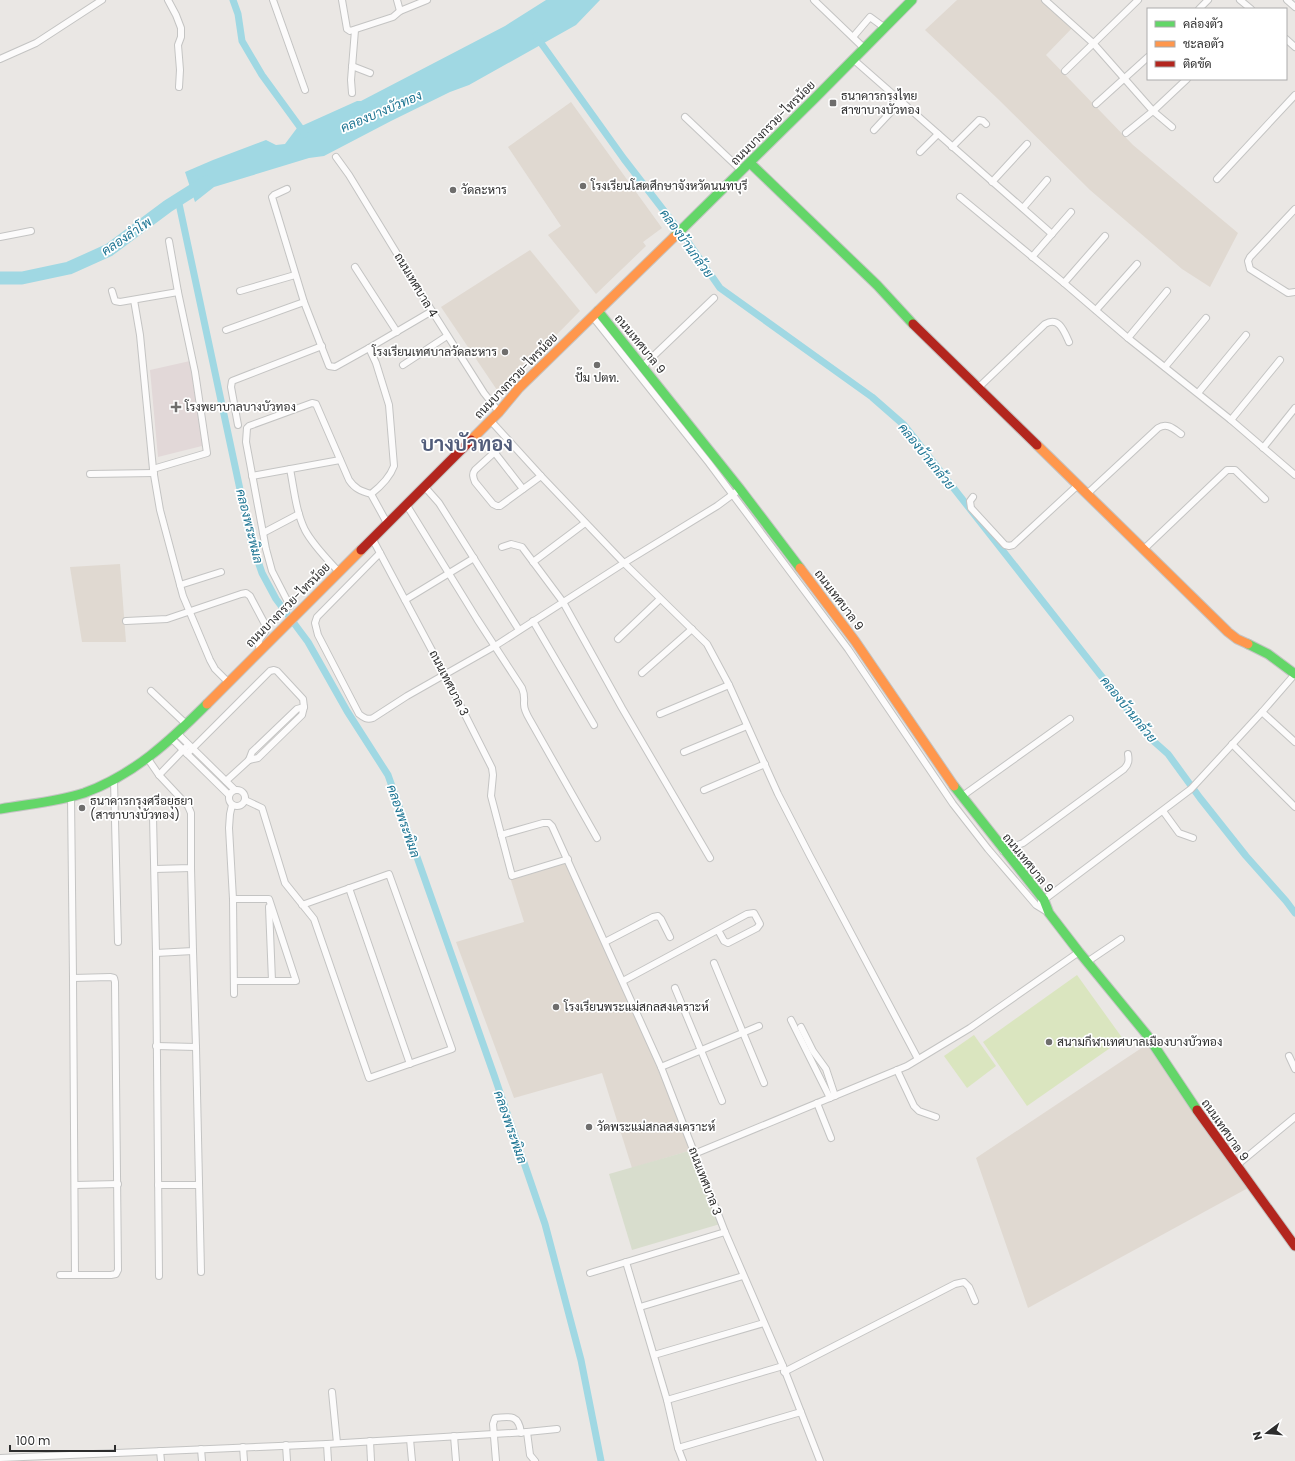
<svg xmlns="http://www.w3.org/2000/svg" width="1295" height="1461" font-family="Poppins,Sarabun,sans-serif">
	<style>
		.education { fill: #e0d9d1 }
		.medical { fill: #e2d8d8 }
		.cemetery { fill: #d8ddcd }
		.pitch { fill: #dae5bf }
		.water { fill: #a0d8e3 }
		.lines { fill: none; stroke-linecap: round; stroke-linejoin: round }
		.canal { stroke: #a0d8e3; stroke-width: 7 }
		.river { stroke: #a0d8e3; stroke-width: 13 }
		.street-casing { stroke: #c4c4c3; stroke-width: 8 }
		.fast-casing { stroke: #c4c4c3; stroke-width: 11 }
		.slow-casing { stroke: #c4c4c3; stroke-width: 11 }
		.jam-casing { stroke: #c4c4c3; stroke-width: 11 }
		.street { stroke: #fcfbfb; stroke-width: 6 }
		.fast { stroke: #63d668; stroke-width: 9 }
		.slow { stroke: #ff974d; stroke-width: 9 }
		.jam { stroke: #b3261e; stroke-width: 9 }
		.poi-dot { fill: #6f6e6d; stroke: #fff; stroke-width: 1.5 }
		.labels { text-anchor: middle; stroke-width: 3.5; stroke-linejoin: round; paint-order: stroke }
		.poi-label { font-size: 12px; fill: #2d2d2d; stroke: #fff; text-anchor: start }
		.street-label { font-size: 12px; fill: #2d2d2d; stroke: #fff }
		.water-label { font-size: 13px; font-style: italic; fill: #1c7492; stroke: #fff }
		.town-label { font-size: 20px; font-weight: bold; fill: #515c7a; stroke: #fff }
	</style>
	<rect width="100%" height="100%" fill="#eae7e4"/>
	<g class="education">
		<polygon points="957,0 1049,0 1076,24 1046,55 1133,145 1238,233 1210,287 1182,269 1090,190 998,99 925,30"/>
		<polygon points="571,102 662,228 643,242 646,246 596,294 548,235 561,226 508,147"/>
		<polygon points="530,250 580,311 499,393 441,307"/>
		<polygon points="120,564 126,642 82,642 70,567"/>
		<polygon points="569,860 692,1150 632,1168 602,1073 514,1098 456,942 524,922 510,877"/>
		<polygon points="1149,1043 1248,1188 1028,1308 976,1158"/>
	</g>
	<polygon class="medical" points="190,361 206,445 158,457 150,370"/>
	<polygon class="cemetery" points="692,1150 720,1224 632,1250 609,1174"/>
	<g class="pitch">
		<polygon points="1077,975 1123,1039 1027,1106 983,1042"/>
		<polygon points="974,1035 996,1066 967,1088 944,1056"/>
	</g>
	<polygon class="water" points="546,0 600,0 576,25 469,85 450,92 391,121 324,156 309,158 214,187 195,202 185,172 213,160 266,140 276,145 285,144 297,128 357,101 361,101 505,26"/>
	<g class="lines">
		<g class="canal">
			<polyline points="233,0 238,14 242,41 262,75 305,134"/>
			<polyline points="536,36 624,159 688,242 720,288 872,397 904,425 1150,738 1168,754 1200,798 1246,856 1286,901 1295,913"/>
			<polyline points="178,199 251,541 262,573 276,599 308,642 347,711 388,775 494,1075 545,1224 581,1360 601,1461"/>
		</g>
		<polyline class="river" points="0,278 22,278 69,268 109,250 168,206 206,182"/>
		<g class="street-casing">
			<g id="street">
				<polyline points="168,0 176,15 181,28 181,37 178,45 180,70 179,87"/>
				<polyline points="273,0 305,90"/>
				<polyline points="342,0 347,29 350,31 393,17 400,11 427,0"/>
				<polyline points="397,0 400,11"/>
				<polyline points="814,0 865,49"/>
				<polyline points="1045,0 1093,43 1153,111 1172,127"/>
				<polyline points="1240,0 1251,9"/>
				<polyline points="1287,0 1295,7"/>
				<polyline points="1199,9 1208,0"/>
				<polyline points="853,37 870,17 885,28"/>
				<polyline points="1286,39 1295,47"/>
				<polyline points="0,59 36,43 102,0"/>
				<polyline points="854,60 1052,234"/>
				<polyline points="352,66 370,73"/>
				<polyline points="1065,71 1138,0"/>
				<polyline points="352,93 351,80 355,30"/>
				<polyline points="1096,104 1148,57"/>
				<polyline points="685,117 742,171"/>
				<polyline points="874,130 901,101"/>
				<polyline points="1126,133 1153,111 1187,79"/>
				<polyline points="952,147 979,120 983,121 986,124"/>
				<polyline points="920,152 938,134"/>
				<polyline points="336,157 349,175 432,311 484,393 499,412"/>
				<polyline points="1217,179 1295,95"/>
				<polyline points="992,182 1027,144"/>
				<polyline points="287,189 274,195 272,197 304,302 329,366 335,367 369,348 432,311"/>
				<polyline points="960,197 1064,283 1128,338 1231,420 1295,475"/>
				<polyline points="1023,208 1047,180"/>
				<polyline points="1295,209 1250,257 1248,261 1250,269 1288,293 1295,292"/>
				<polyline points="0,237 31,231"/>
				<polyline points="1032,257 1071,212"/>
				<polyline points="355,267 397,332"/>
				<polyline points="1064,283 1105,236"/>
				<polyline points="112,291 115,301 120,302 178,292"/>
				<polyline points="240,291 295,275"/>
				<polyline points="134,300 140,335 153,469 160,510 183,596 210,660 215,669 228,682"/>
				<polyline points="1096,310 1137,264"/>
				<polyline points="592,316 709,463 848,649 953,804 988,849 1036,905 1049,913"/>
				<polyline points="226,330 304,302"/>
				<polyline points="1128,338 1167,291"/>
				<path d="M369,348l7,15 13,42 5,61c-4,11 -14,21 -23,28"/>
				<polyline points="403,365 447,336"/>
				<polyline points="643,366 714,298"/>
				<polyline points="1165,367 1206,318"/>
				<path d="M978,388l67,-64c14,-8 19,7 24,18"/>
				<polyline points="1198,393 1246,335"/>
				<polyline points="490,420 541,476 624,563 707,644 729,685 778,794 810,856 918,1059"/>
				<polyline points="1231,420 1280,360"/>
				<polyline points="238,425 231,387 232,381 322,346"/>
				<path d="M508,440l-33,30c-3,4 -2,7 0,12l18,22 4,2h3l41,-30"/>
				<polyline points="1263,448 1295,408"/>
				<polyline points="495,453 523,489"/>
				<polyline points="153,469 207,453 195,372 178,292 169,241"/>
				<path d="M290,469c4,20 6,43 15,61 8,15 22,29 33,41"/>
				<polyline points="90,474 154,473"/>
				<polyline points="252,476 340,460"/>
				<polyline points="424,486 439,503 519,630"/>
				<path d="M1087,494l71,-66c9,-6 16,1 23,6"/>
				<polyline points="973,497 970,501 971,508 1005,545 1009,546 1013,545 1078,485"/>
				<path d="M406,504l71,115 45,69c3,7 2,10 2,16 0,6 3,11 6,16l67,118"/>
				<polyline points="263,533 299,514"/>
				<polyline points="372,538 445,675 492,768 493,775 491,796 512,876 568,859"/>
				<polyline points="502,547 511,544 522,547 563,602 622,708 710,858"/>
				<polyline points="1144,549 1227,470 1235,470 1265,499"/>
				<path d="M380,553l-63,64 -2,6 3,12 41,79c5,4 8,6 14,4l34,-22 88,-50 129,-83 93,-57 19,-14"/>
				<polyline points="533,562 585,523"/>
				<polyline points="180,585 221,572"/>
				<polyline points="405,600 474,558"/>
				<path d="M290,606l-18,-35 -6,-22 -20,-107 1,-14 2,-2 63,-23 4,1 33,76c6,9 12,11 22,14l16,29"/>
				<path d="M126,621l41,-2 74,-25 5,-1 4,3 17,32c-4,11 -11,8 -7,22"/>
				<polyline points="533,621 594,725"/>
				<polyline points="618,639 660,599"/>
				<polyline points="642,673 692,629"/>
				<polyline points="151,691 186,724"/>
				<polyline points="1262,712 1295,742"/>
				<polyline points="660,714 729,685"/>
				<polyline points="177,733 235,790"/>
				<polyline points="172,739 229,795"/>
				<polyline points="1232,744 1295,807"/>
				<polyline points="684,752 747,726"/>
				<polyline points="187,754 270,671 274,670 277,671 303,699 304,707 302,715 258,758 249,760"/>
				<polyline points="148,759 159,775 188,806 191,813 191,868 155,869"/>
				<polyline points="159,775 186,747"/>
				<polyline points="114,780 118,942"/>
				<polyline points="226,781 249,760 252,752 297,709 304,707"/>
				<circle cx="237" cy="798" r="8"/>
				<polyline points="704,790 765,764"/>
				<polyline points="71,796 73,978 75,1274"/>
				<polyline points="961,797 1070,719"/>
				<polyline points="245,800 262,808 285,883 314,919 369,1078 452,1049 389,874 302,905"/>
				<polyline points="232,805 230,814 229,828 233,899 234,994"/>
				<polyline points="1163,811 1179,833 1193,838"/>
				<polyline points="153,816 156,953 159,1276"/>
				<polyline points="501,835 543,823 549,823 552,826 661,1067 725,1232 783,1366 820,1461"/>
				<path d="M1003,851l20,-8 101,-74c5,-5 5,-9 4,-15"/>
				<polyline points="349,888 410,1064"/>
				<polyline points="233,899 269,899 296,981 234,981"/>
				<polyline points="1041,902 1191,789 1262,712 1295,674"/>
				<polyline points="269,907 272,981"/>
				<polyline points="605,942 653,917 658,916 661,919 670,937"/>
				<polyline points="156,953 193,951 191,868"/>
				<polyline points="1087,962 1121,939"/>
				<polyline points="714,963 764,1083"/>
				<polyline points="623,981 747,914 754,913 760,924 757,928 728,943 724,941 718,930"/>
				<polyline points="675,988 722,1101"/>
				<polyline points="791,1020 830,1098"/>
				<polyline points="801,1027 813,1051 826,1069 835,1096"/>
				<polyline points="156,1046 196,1047 193,951"/>
				<polyline points="196,1047 201,1272"/>
				<polyline points="1289,1056 1295,1069"/>
				<polyline points="661,1067 759,1026"/>
				<polyline points="897,1070 914,1106 919,1111 936,1117"/>
				<polyline points="817,1103 831,1138"/>
				<polyline points="694,1154 907,1066 970,1028 1079,952"/>
				<polyline points="1236,1166 1295,1117"/>
				<polyline points="75,1185 118,1184"/>
				<polyline points="158,1185 199,1185"/>
				<polyline points="626,1262 667,1400 678,1448 683,1461"/>
				<polyline points="590,1273 725,1232"/>
				<polyline points="60,1275 111,1275 116,1274 118,1270 115,982 114,978 110,977 73,978"/>
				<polyline points="640,1307 743,1276"/>
				<polyline points="654,1355 764,1323"/>
				<polyline points="784,1372 955,1284 964,1282 969,1287 975,1301"/>
				<polyline points="332,1392 337,1443"/>
				<polyline points="667,1400 783,1366"/>
				<polyline points="527,1432 557,1429"/>
				<polyline points="454,1436 456,1461"/>
				<polyline points="410,1439 412,1461"/>
				<polyline points="370,1441 371,1461"/>
				<polyline points="327,1444 328,1461"/>
				<polyline points="286,1445 287,1461"/>
				<polyline points="243,1447 244,1461"/>
				<polyline points="678,1448 801,1412"/>
				<polyline points="201,1449 202,1461"/>
				<polyline points="160,1451 161,1461"/>
				<polyline points="0,1458 327,1444 527,1432 530,1455 535,1461"/>
				<path d="M496,1461l-3,-37 2,-6c16,-2 24,-3 26,15"/>
			</g>
		</g>
		<g class="fast-casing">
			<g id="fast">
				<polyline points="750,163 877,285 913,324"/>
				<polyline points="674,237 815,98 912,0"/>
				<polyline points="598,311 740,489 800,568"/>
				<polyline points="1248,644 1268,654 1295,674"/>
				<polyline points="954,786 1044,900 1049,913 1079,952 1147,1035 1197,1110"/>
				<path d="M0,809c28,-5 57,-7 84,-16 50,-18 87,-53 123,-89"/>
			</g>
		</g>
		<g class="slow-casing">
			<g id="slow">
				<polyline points="471,440 499,412 519,388 674,237"/>
				<polyline points="1037,445 1228,632 1237,639 1248,644"/>
				<polyline points="800,568 855,641 954,786"/>
				<polyline points="207,704 361,550"/>
			</g>
		</g>
		<g class="jam-casing">
			<g id="jam">
				<polyline points="913,324 1037,445"/>
				<polyline points="361,550 471,440"/>
				<polyline points="1197,1110 1295,1246"/>
			</g>
		</g>
		<use href="#street" class="street"/>
		<use href="#fast" class="fast"/>
		<use href="#slow" class="slow"/>
		<use href="#jam" class="jam"/>
	</g>
	<g class="poi-dot">
		<rect x="829" y="99" width="8" height="8" rx="2"/>
		<circle cx="583" cy="186" r="4"/>
		<circle cx="453" cy="190" r="4"/>
		<circle cx="505" cy="352" r="4"/>
		<circle cx="597" cy="365" r="4"/>
		<path d="M174 401h4v4h4v4h-4v4h-4v-4h-4v-4h4z"/>
		<circle cx="82" cy="808" r="4"/>
		<circle cx="556" cy="1007" r="4"/>
		<circle cx="1049" cy="1042" r="4"/>
		<circle cx="589" cy="1127" r="4"/>
	</g>
	<g class="labels">
		<g class="poi-label">
			<text x="841" y="100">ธนาคารกรุงไทย<tspan x="841" dy="14">สาขาบางบัวทอง</tspan></text>
			<text x="591" y="190">โรงเรียนโสตศึกษาจังหวัดนนทบุรี</text>
			<text x="461" y="194">วัดละหาร</text>
			<text x="497" y="356" text-anchor="end">โรงเรียนเทศบาลวัดละหาร</text>
			<text x="597" y="382" text-anchor="middle">ปั๊ม ปตท.</text>
			<text x="185" y="411">โรงพยาบาลบางบัวทอง</text>
			<text x="90" y="805">ธนาคารกรุงศรีอยุธยา<tspan x="90" dy="14">(สาขาบางบัวทอง)</tspan></text>
			<text x="564" y="1011">โรงเรียนพระแม่สกลสงเคราะห์</text>
			<text x="1057" y="1046">สนามกีฬาเทศบาลเมืองบางบัวทอง</text>
			<text x="597" y="1131">วัดพระแม่สกลสงเคราะห์</text>
		</g>
		<g class="street-label">
			<text transform="translate(773 123) rotate(-45)" y="4">ถนนบางกรวย-ไทรน้อย</text>
			<text transform="translate(416 285) rotate(59)" y="4">ถนนเทศบาล 4</text>
			<text transform="translate(640 344) rotate(51)" y="4">ถนนเทศบาล 9</text>
			<text transform="translate(516 376) rotate(-46)" y="4">ถนนบางกรวย-ไทรน้อย</text>
			<text transform="translate(839 600) rotate(53)" y="4">ถนนเทศบาล 9</text>
			<text transform="translate(288 605) rotate(-45)" y="4">ถนนบางกรวย-ไทรน้อย</text>
			<text transform="translate(449 683) rotate(63)" y="4">ถนนเทศบาล 3</text>
			<text transform="translate(1028 863) rotate(51)" y="4">ถนนเทศบาล 9</text>
			<text transform="translate(1225 1130) rotate(55)" y="4">ถนนเทศบาล 9</text>
			<text transform="translate(705 1181) rotate(69)" y="4">ถนนเทศบาล 3</text>
		</g>
		<g class="water-label">
			<text transform="translate(381 111) rotate(-23)" y="5">คลองบางบัวทอง</text>
			<text transform="translate(126 236) rotate(-34)" y="5">คลองลำโพ</text>
			<text transform="translate(687 243) rotate(54)" y="5">คลองบ้านกล้วย</text>
			<text transform="translate(927 456) rotate(51)" y="5">คลองบ้านกล้วย</text>
			<text transform="translate(250 526) rotate(76)" y="5">คลองพระพิมล</text>
			<text transform="translate(1129 709) rotate(51)" y="5">คลองบ้านกล้วย</text>
			<text transform="translate(404 821) rotate(71)" y="5">คลองพระพิมล</text>
			<text transform="translate(511 1127) rotate(71)" y="5">คลองพระพิมล</text>
		</g>
		<g class="town-label">
			<text x="467" y="451">บางบัวทอง</text>
		</g>
	</g>
	<rect x="1147" y="8" width="140" height="72" fill="#ffffff" stroke="#ababab"/>
	<rect x="1155" y="21" width="20" height="6" fill="#63d668" stroke="#ababab"/>
	<text x="1183" y="28" font-size="12" fill="#2d2d2d">คล่องตัว</text>
	<rect x="1155" y="41" width="20" height="6" fill="#ff974d" stroke="#ababab"/>
	<text x="1183" y="48" font-size="12" fill="#2d2d2d">ชะลอตัว</text>
	<rect x="1155" y="61" width="20" height="6" fill="#b3261e" stroke="#ababab"/>
	<text x="1183" y="68" font-size="12" fill="#2d2d2d">ติดขัด</text>
	<g transform="translate(1267 1433) rotate(254)" stroke="#ffffff" stroke-width="3" paint-order="stroke">
	<path d="M0-3L7 15L0 10L-7 15Z" fill="#2d2d2d"/>
	<text y="-6" font-size="11" font-weight="bold" text-anchor="middle" fill="#2d2d2d">N</text>
	</g>
	<path d="M10 1445v6h105v-6" fill="none" stroke="#2d2d2d" stroke-width="2"/>
	<text x="16" y="1445" font-size="12" fill="#2d2d2d" stroke="#ffffff" stroke-width="3" paint-order="stroke">100 m</text>
</svg>
